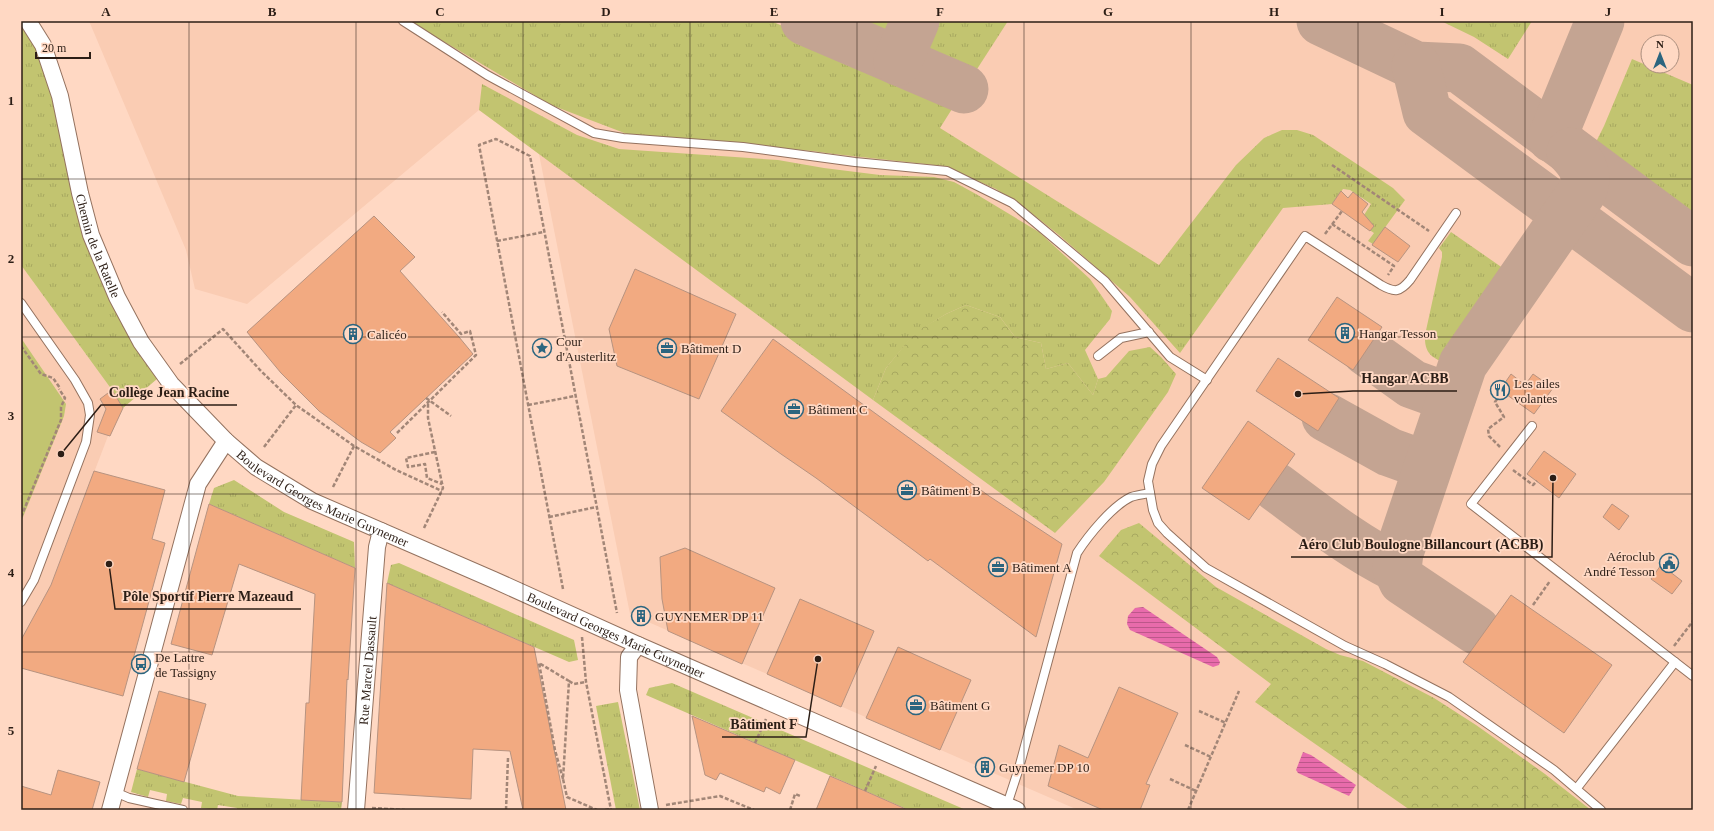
<svg xmlns="http://www.w3.org/2000/svg" width="1714" height="831" font-family="Georgia,serif">
	<style>
		.built { fill: #faccb3; fill-rule: evenodd }
		.grass { fill: url(#grass-tufts) }
		.forest { fill: url(#forest-crowns) }
		.pitch { fill: #c2c470 }
		.water { fill: url(#water-rules) }
		.lines { fill: none; stroke-linecap: round; stroke-linejoin: round }
		.taxiway { stroke: #c4a492; stroke-width: 49 }
		.building { fill: #f2aa81; stroke: #b79380 }
		.lane-casing { stroke: #94725f; stroke-width: 10 }
		.street-casing { stroke: #94725f; stroke-width: 18 }
		.path { stroke: #a28677; stroke-width: 2.5; stroke-dasharray: 4 2; stroke-linecap: butt }
		.lane { stroke: #fff; stroke-width: 8 }
		.street { stroke: #fff; stroke-width: 16 }
		.grid { fill: none; stroke: #2c1e16; stroke-width: 1; stroke-opacity: 0.55 }
		.labels { text-anchor: middle; stroke-width: 3.5; stroke-linejoin: round; paint-order: stroke }
		.street-label { font-size: 13px; fill: #2c1e16; stroke: #ffd8c3 }
		.poi-label { font-size: 13px; fill: #2c1e16; stroke: #ffd8c3; text-anchor: start }
		.leader { fill: none; stroke: #2c1e16; stroke-width: 1.5 }
		.callout-dot { fill: #2c1e16; stroke: #ffd8c3; stroke-width: 1.5 }
		.callout-label { font-size: 14px; text-anchor: middle; font-weight: bold; fill: #2c1e16; stroke: #ffd8c3; stroke-width: 3.5; stroke-linejoin: round; paint-order: stroke }
		.neatline { fill: none; stroke: #2c1e16; stroke-width: 1.5 }
		.grid-label { font-size: 13px; text-anchor: middle; font-weight: bold; fill: #2c1e16 }
	</style>
	<defs>
		<pattern id="grass-tufts" width="24" height="20" patternUnits="userSpaceOnUse"><rect width="24" height="20" fill="#c2c470"/><path d="M3 7l-1-3M5 7V3M7 7l1-3M15 17l-1-3M17 17v-4M19 17l1-3" fill="none" stroke="#a7a860"/></pattern>
		<pattern id="forest-crowns" width="20" height="18" patternUnits="userSpaceOnUse"><rect width="20" height="18" fill="#c2c470"/><path d="M2 6a3 3 0 1 1 6 0M12 15a3 3 0 1 1 6 0" fill="none" stroke="#a7a860"/></pattern>
		<pattern id="water-rules" width="6" height="5" patternUnits="userSpaceOnUse"><rect width="6" height="5" fill="#e86bab"/><path d="M0 2.5h6" fill="none" stroke="#bc578a"/></pattern>
	</defs>
	<rect width="100%" height="100%" fill="#ffd8c3"/>
	<g class="built">
		<path d="M89,21h1604v789h-615l-448,-196 -91,-460 -60,-44 -232,194 -52,-15 -9,-39zM1648,42h24v24h-24z"/>
		<polygon points="21,265 112,390 123,408 110,436 108,436 51,585 21,640"/>
	</g>
	<g class="grass">
		<polygon points="21,21 28,21 117,297 157,379 123,408 112,390 21,265"/>
		<polygon points="409,21 771,21 957,101 940,128 1159,265 1236,165 1264,138 1282,130 1297,130 1313,135 1393,188 1405,200 1373,244 1368,241 1374,233 1359,223 1371,204 1350,190 1343,189 1332,204 1283,208 1180,353 1130,297 1059,235 1030,212 996,189 943,166 834,154 812,151 627,134 551,105"/>
		<polygon points="830,21 905,21 893,48"/>
		<polygon points="927,21 1008,21 970,80 913,55"/>
		<polygon points="1441,21 1532,21 1508,59 1474,37"/>
		<polygon points="1632,59 1693,85 1693,229 1591,152 1604,126"/>
		<polygon points="482,84 577,135 619,149 778,160 824,168 880,175 934,177 954,182 976,194 1039,232 1090,279 1112,311 1110,319 1085,350 1098,379 1093,395 1068,363 1046,369 1041,343 1015,337 1000,317 966,305 946,314 915,333 886,368 873,400 479,110"/>
		<path d="M1451,232l59,41 -47,69 -12,24c-17,-8 -27,-10 -26,-31l17,-78v-5l-3,-4z"/>
		<polygon points="234,480 284,512 354,542 355,568 209,504 214,488"/>
		<polygon points="399,563 574,640 578,660 569,662 387,583 391,565"/>
		<polygon points="672,683 966,810 909,810 646,695 649,688"/>
		<polygon points="618,702 640,810 616,810 596,706"/>
		<polygon points="137,769 238,796 342,802 341,810 237,810 237,808 218,805 217,810 201,808 202,802 183,798 181,804 166,801 167,794 150,790 148,797 131,792"/>
	</g>
	<g class="forest">
		<polygon points="966,305 1000,317 1015,337 1041,343 1046,369 1068,363 1093,395 1098,379 1106,377 1129,351 1150,347 1161,357 1176,374 1168,392 1104,482 1055,533 873,400 886,368 915,332 946,314"/>
		<polygon points="1139,523 1216,587 1326,649 1340,655 1363,661 1434,698 1476,725 1545,774 1591,810 1410,810 1255,702 1271,684 1099,556 1121,530"/>
	</g>
	<polygon class="pitch" points="21,338 66,404 64,416 21,522"/>
	<g class="water">
		<polygon points="1143,607 1217,657 1220,662 1219,665 1213,667 1130,630 1127,624 1128,616 1135,608"/>
		<polygon points="1303,752 1311,755 1356,785 1349,796 1298,773 1296,770"/>
	</g>
	<g class="lines">
		<g class="taxiway">
			<polyline points="805,21 964,89"/>
			<polyline points="1321,21 1416,66 1459,68 1693,242"/>
			<polyline points="898,61 915,21"/>
			<polyline points="1416,66 1427,112 1693,308"/>
			<polyline points="1552,138 1600,21"/>
			<polyline points="1366,351 1412,384 1451,398"/>
			<polyline points="1326,417 1389,452 1428,466"/>
			<path d="M1276,487c39,29 78,60 121,81"/>
			<path d="M1476,630l-73,-49 -6,-13 2,-15 64,-189 119,-172c7,-17 1,-27 -11,-40"/>
		</g>
	</g>
	<g class="building">
		<polygon points="1341,191 1348,198 1353,192 1368,204 1362,212 1374,226 1370,231 1332,204"/>
		<polygon points="374,216 415,257 400,271 459,337 473,354 390,432 396,438 380,453 361,442 319,411 281,373 247,332"/>
		<polygon points="1385,227 1410,246 1398,262 1372,245"/>
		<polygon points="635,269 736,314 699,399 617,366 609,329"/>
		<polygon points="1337,297 1382,327 1353,370 1308,340"/>
		<polygon points="773,339 989,496 1062,544 1036,637 930,559 928,561 916,552 816,478 781,454 721,411"/>
		<polygon points="1278,358 1339,398 1318,431 1256,391"/>
		<polygon points="1511,374 1525,385 1533,374 1553,388 1534,414 1500,390"/>
		<polygon points="112,390 123,408 110,436 97,432 106,409 100,399"/>
		<polygon points="1248,421 1295,454 1249,520 1202,488"/>
		<polygon points="1544,451 1576,474 1559,498 1527,474"/>
		<polygon points="94,471 165,490 152,539 165,543 123,696 21,668 21,640 51,585"/>
		<polygon points="209,504 355,568 348,680 347,679 342,802 301,800 306,703 309,703 315,594 239,564 212,655 171,644"/>
		<polygon points="1612,504 1629,516 1619,530 1603,517"/>
		<polygon points="685,548 775,588 742,664 668,631 662,599 660,557"/>
		<polygon points="1661,565 1682,581 1672,594 1651,579"/>
		<polygon points="387,583 534,647 566,810 523,810 510,751 473,749 471,799 374,793"/>
		<polygon points="1511,595 1612,665 1564,733 1463,662"/>
		<polygon points="800,599 874,631 841,707 767,674"/>
		<polygon points="898,647 971,680 940,750 866,718"/>
		<polygon points="1119,687 1178,713 1146,784 1150,785 1140,810 1103,810 1048,786 1059,745 1088,758"/>
		<polygon points="159,691 206,704 184,782 137,769"/>
		<polygon points="692,716 795,760 780,794 766,787 764,792 720,773 716,780 705,775"/>
		<polygon points="58,770 100,782 92,810 21,810 21,786 51,795"/>
		<polygon points="830,776 865,791 908,810 816,810"/>
	</g>
	<g class="lines">
		<g class="lane-casing">
			<g id="lane">
				<polyline points="403,21 487,75 594,133 623,138 743,147 855,162 947,171 1012,203 1105,281 1170,357 1207,380"/>
				<path d="M1456,213l-46,67c-10,12 -15,13 -29,5l-76,-49 -144,210 -9,18 -4,17 5,29 5,13 9,10 39,35 139,78 40,18 64,33 105,73 47,40"/>
				<polyline points="21,303 75,380 88,403 90,415 86,442 34,580 21,602"/>
				<polyline points="1098,356 1121,338 1149,332"/>
				<polyline points="1532,426 1471,504 1693,676"/>
				<polyline points="1577,788 1675,662"/>
				<polyline points="115,792 129,798 183,810"/>
				<path d="M1007,805l12,-37 58,-215c11,-17 35,-47 54,-56 6,-2 13,-3 19,-4"/>
			</g>
		</g>
		<g class="street-casing">
			<g id="street">
				<path id="s1" d="M28,21l15,24 17,51 20,97 11,42 26,62 24,45 30,42 55,57 30,26 56,34 182,79 144,65 379,165"/>
				<polyline points="638,645 629,657 628,690 650,810"/>
				<polyline points="110,810 198,484 226,441"/>
				<path id="s2" d="M356,810l21,-263 4,-16"/>
			</g>
		</g>
		<g class="path">
			<polyline points="1332,165 1429,231"/>
			<polyline points="1332,224 1394,266 1388,275"/>
			<polyline points="1325,234 1342,211"/>
			<polyline points="497,241 544,232"/>
			<polyline points="21,346 41,374 53,378 60,388"/>
			<polyline points="180,364 223,329 260,370 296,405 354,446 396,470 442,491"/>
			<polyline points="426,398 451,416"/>
			<polyline points="528,405 575,396"/>
			<polyline points="397,433 476,355 470,331 461,334 442,312"/>
			<polyline points="264,447 296,405"/>
			<polyline points="1500,447 1489,436 1488,429 1504,417 1495,402 1500,395"/>
			<polyline points="435,452 406,458 408,467 425,464 427,478 442,484"/>
			<polyline points="1513,470 1533,485 1537,481"/>
			<polyline points="333,487 354,446"/>
			<polyline points="21,517 61,420 61,407 65,398 59,389"/>
			<polyline points="549,517 596,507"/>
			<polyline points="424,528 443,488 428,418 428,401"/>
			<polyline points="563,589 479,145 496,139 530,156 617,613"/>
			<polyline points="1693,603 1693,604"/>
			<polyline points="1533,605 1550,581"/>
			<polyline points="582,637 586,682 611,810"/>
			<polyline points="1674,646 1693,621"/>
			<polyline points="569,681 574,684 586,682"/>
			<polyline points="1199,711 1226,723"/>
			<polyline points="755,743 766,719"/>
			<polyline points="1185,745 1211,757"/>
			<polyline points="563,779 555,750 539,663 569,681 563,779 567,797 597,810"/>
			<polyline points="1170,779 1196,791"/>
			<polyline points="865,791 876,766"/>
			<polyline points="666,805 720,796 754,810"/>
			<polyline points="372,808 405,810"/>
			<polyline points="506,810 508,758"/>
			<polyline points="605,810 611,809"/>
			<polyline points="790,810 795,794 800,796"/>
			<polyline points="1188,810 1239,691"/>
		</g>
		<use href="#lane" class="lane"/>
		<use href="#street" class="street"/>
	</g>
	<path class="grid" d="M189,21v789M356,21v789M523,21v789M690,21v789M857,21v789M1024,21v789M1191,21v789M1358,21v789M1525,21v789M21,179h1672M21,337h1672M21,494h1672M21,652h1672"/>
	<defs>
		<g id="building-ring" transform="scale(1)"><circle r="9.5" fill="#ffd8c3" stroke="#2c657f" stroke-width="1.5"/><path d="M-4-6H4V6H1V3H-1V6H-4ZM-2.5-4.3h1.7v1.8h-1.7ZM.8-4.3h1.7v1.8H.8ZM-2.5-1h1.7V.8h-1.7ZM.8-1h1.7V.8H.8Z" fill="#2c657f"/></g>
		<g id="sight-ring" transform="scale(1)"><circle r="9.5" fill="#ffd8c3" stroke="#2c657f" stroke-width="1.5"/><path d="M0-6L1.8-2.2L6-1.7L2.9 1.2L3.7 5.4L0 3.3L-3.7 5.4L-2.9 1.2L-6-1.7L-1.8-2.2Z" fill="#2c657f"/></g>
		<g id="office-ring" transform="scale(1)"><circle r="9.5" fill="#ffd8c3" stroke="#2c657f" stroke-width="1.5"/><path d="M-6-3h4V-5.5h4V-3h4V5H-6ZM-1-4.5V-3h2v-1.5ZM-6 0V1H6V0Z" fill="#2c657f"/></g>
		<g id="restaurant-ring" transform="scale(1)"><circle r="9.5" fill="#ffd8c3" stroke="#2c657f" stroke-width="1.5"/><path d="M-5-6h1v4h1v-4h1v4h1v-4h1v5L-1.5 .5V6h-2V.5L-5-1ZM5-6V6H3V1.5H1.5Q1.5-4 5-6Z" fill="#2c657f"/></g>
		<g id="civic-ring" transform="scale(1)"><circle r="9.5" fill="#ffd8c3" stroke="#2c657f" stroke-width="1.5"/><path d="M-.6-6.5H3V-4.5H.6V-3L4-1V1h2V6H-6V1h2V-1L-.6-3ZM-1.2 2.5V6h2.4V2.5Z" fill="#2c657f"/></g>
		<g id="bus-ring" transform="scale(1)"><circle r="9.5" fill="#ffd8c3" stroke="#2c657f" stroke-width="1.5"/><path d="M-5-6H5V4H4V6H2V4H-2V6H-4V4H-5ZM-3.5-4V0h7V-4ZM-3.5 1.2v1.5H-2V1.2ZM2 1.2v1.5H3.5V1.2Z" fill="#2c657f"/></g>
	</defs>
	<g fill-rule="evenodd">
		<use href="#building-ring" x="1345" y="333"/>
		<use href="#building-ring" x="353" y="334"/>
		<use href="#sight-ring" x="542" y="348"/>
		<use href="#office-ring" x="667" y="348"/>
		<use href="#restaurant-ring" x="1500" y="390"/>
		<use href="#office-ring" x="794" y="409"/>
		<use href="#office-ring" x="907" y="490"/>
		<use href="#civic-ring" x="1669" y="563"/>
		<use href="#office-ring" x="998" y="567"/>
		<use href="#building-ring" x="641" y="616"/>
		<use href="#bus-ring" x="141" y="664"/>
		<use href="#office-ring" x="916" y="705"/>
		<use href="#building-ring" x="985" y="767"/>
	</g>
	<g class="labels">
		<g class="street-label">
			<text dy="5" stroke="none"><textPath href="#s1" startOffset="237">Chemin de la Ratelle</textPath></text>
			<text dy="5" stroke="none"><textPath href="#s1" startOffset="587">Boulevard Georges Marie Guynemer</textPath></text>
			<text dy="5" stroke="none"><textPath href="#s1" startOffset="911">Boulevard Georges Marie Guynemer</textPath></text>
			<text dy="5" stroke="none"><textPath href="#s2" startOffset="140">Rue Marcel Dassault</textPath></text>
		</g>
		<g class="poi-label">
			<text x="1359" y="338">Hangar Tesson</text>
			<text x="367" y="339">Calicéo</text>
			<text x="556" y="346">Cour<tspan x="556" dy="15">d'Austerlitz</tspan></text>
			<text x="681" y="353">Bâtiment D</text>
			<text x="1514" y="388">Les ailes<tspan x="1514" dy="15">volantes</tspan></text>
			<text x="808" y="414">Bâtiment C</text>
			<text x="921" y="495">Bâtiment B</text>
			<text x="1655" y="561" text-anchor="end">Aéroclub<tspan x="1655" dy="15">André Tesson</tspan></text>
			<text x="1012" y="572">Bâtiment A</text>
			<text x="655" y="621">GUYNEMER DP 11</text>
			<text x="155" y="662">De Lattre<tspan x="155" dy="15">de Tassigny</tspan></text>
			<text x="930" y="710">Bâtiment G</text>
			<text x="999" y="772">Guynemer DP 10</text>
		</g>
	</g>
	<path class="leader" d="M1298 394L1353 391H1457M61 454L101 405H237M1553 478L1552 557H1291M109 564L115 609H301M818 659L806 737H722"/>
	<g class="callout-dot">
		<circle cx="1298" cy="394" r="4"/>
		<circle cx="61" cy="454" r="4"/>
		<circle cx="1553" cy="478" r="4"/>
		<circle cx="109" cy="564" r="4"/>
		<circle cx="818" cy="659" r="4"/>
	</g>
	<g class="callout-label">
		<text x="1405" y="383">Hangar ACBB</text>
		<text x="169" y="397">Collège Jean Racine</text>
		<text x="1421" y="549">Aéro Club Boulogne Billancourt (ACBB)</text>
		<text x="208" y="601">Pôle Sportif Pierre Mazeaud</text>
		<text x="764" y="729">Bâtiment F</text>
	</g>
	<rect width="1714" height="831" fill="none" stroke="#ffd8c3" stroke-width="44"/>
	<g transform="translate(1660 54)"><circle r="19" fill="#ffd8c3" stroke="#ab8e7e"/>
	<path d="M0-3L7 15L0 10L-7 15Z" fill="#2c657f"/>
	<text y="-6" font-size="11" font-weight="bold" text-anchor="middle" fill="#2c1e16">N</text>
	</g>
	<path d="M36 52v6h54v-6" fill="none" stroke="#2c1e16" stroke-width="2"/>
	<text x="42" y="52" font-size="12" fill="#2c1e16" stroke="#ffd8c3" stroke-width="3" paint-order="stroke">20 m</text>
	<rect x="22" y="22" width="1670" height="787" class="neatline"/>
	<g class="grid-label">
		<text x="106" y="16">A</text>
		<text x="272" y="16">B</text>
		<text x="440" y="16">C</text>
		<text x="606" y="16">D</text>
		<text x="774" y="16">E</text>
		<text x="940" y="16">F</text>
		<text x="1108" y="16">G</text>
		<text x="1274" y="16">H</text>
		<text x="1442" y="16">I</text>
		<text x="1608" y="16">J</text>
		<text x="11" y="105">1</text>
		<text x="11" y="263">2</text>
		<text x="11" y="420">3</text>
		<text x="11" y="577">4</text>
		<text x="11" y="735">5</text>
	</g>
</svg>
